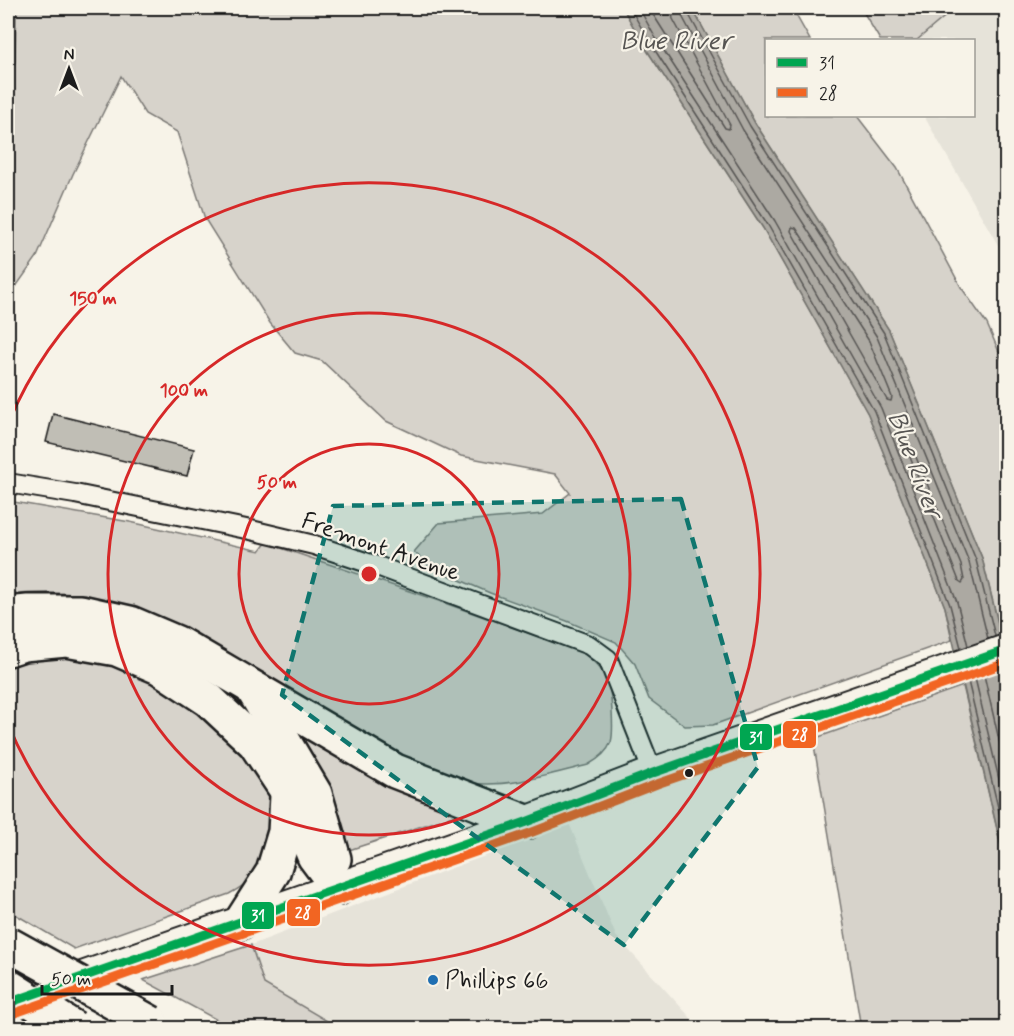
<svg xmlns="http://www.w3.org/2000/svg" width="1014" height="1036" font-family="Mynerve,sans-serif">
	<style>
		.built { fill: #e6e3d9 }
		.green { fill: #d7d3cb; stroke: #7a7874; stroke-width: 1.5 }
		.water { fill: #aca9a2; stroke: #72716c; stroke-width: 1.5 }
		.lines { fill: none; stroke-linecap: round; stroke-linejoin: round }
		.shore { stroke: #565452; stroke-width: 1.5 }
		.building { fill: #c0beb5; stroke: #1c1c1c; stroke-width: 1.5 }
		.street-casing { stroke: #1c1c1c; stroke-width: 22 }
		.primary-casing { stroke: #1c1c1c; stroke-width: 34 }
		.highway-casing { stroke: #1c1c1c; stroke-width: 38 }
		.street { stroke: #f7f3e8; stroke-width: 18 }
		.primary { stroke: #f7f3e8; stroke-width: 30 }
		.highway { stroke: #f7f3e8; stroke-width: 33 }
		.highway-bridge-casing { stroke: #1c1c1c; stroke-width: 38; stroke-linecap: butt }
		.highway-bridge { stroke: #f7f3e8; stroke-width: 33 }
		.bus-1-casing { stroke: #f7f3e8; stroke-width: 14 }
		.bus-2-casing { stroke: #f7f3e8; stroke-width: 14 }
		.bus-1 { stroke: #00a651; stroke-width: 9 }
		.bus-2 { stroke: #f26522; stroke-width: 9 }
		.marked { fill: #0f766e; fill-opacity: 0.2; stroke: #0f766e; stroke-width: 4.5; stroke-dasharray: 12 8; stroke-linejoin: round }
		.ring { fill: none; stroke: #d62828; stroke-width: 3 }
		.bus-dot { fill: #1c1c1c; stroke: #f7f3e8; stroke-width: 2 }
		.poi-dot { fill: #1f6fb2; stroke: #f7f3e8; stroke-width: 2 }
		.labels { text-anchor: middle; stroke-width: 4.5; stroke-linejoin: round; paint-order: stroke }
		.street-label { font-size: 24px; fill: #1c1c1c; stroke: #f7f3e8 }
		.poi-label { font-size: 24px; fill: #1c1c1c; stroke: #f7f3e8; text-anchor: start }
		.water-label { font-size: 26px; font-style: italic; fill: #565452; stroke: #f7f3e8 }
		.centre { fill: #d62828; stroke: #f7f3e8; stroke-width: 3 }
		.ring-label { font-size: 18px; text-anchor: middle; font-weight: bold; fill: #d62828; stroke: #f7f3e8; stroke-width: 4.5; stroke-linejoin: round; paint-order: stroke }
		.line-badge { stroke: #f7f3e8; stroke-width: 2 }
		.badge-label { font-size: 16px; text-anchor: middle; font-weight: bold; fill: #fff }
	</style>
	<rect width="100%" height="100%" fill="#f7f3e8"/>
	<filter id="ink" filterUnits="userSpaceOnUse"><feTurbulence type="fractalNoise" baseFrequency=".0167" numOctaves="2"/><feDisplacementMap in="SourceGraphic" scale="12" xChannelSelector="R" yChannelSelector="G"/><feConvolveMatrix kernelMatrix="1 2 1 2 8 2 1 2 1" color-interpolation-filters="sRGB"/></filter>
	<g filter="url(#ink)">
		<g class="built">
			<polygon points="955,8 1006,8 1006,259 924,116 974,116 974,40 917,40"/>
			<polygon points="569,823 616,936 700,1028 339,1028 264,984 251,945"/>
		</g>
		<g class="green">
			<polygon points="16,8 623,8 643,44 763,228 868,414 945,607 952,640 713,725 685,726 649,699 635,664 616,642 567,621 490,593 430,567 414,552 439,523 543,514 570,493 555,474 461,456 386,421 322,361 295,353 270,323 205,219 177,132 145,114 121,76 73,174 37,257 8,298 8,93 15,61"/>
			<polygon points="692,8 792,8 810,40 766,40 766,116 857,116 897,168 961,287 987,324 1006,368 1006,619 998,622 982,558 889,330 755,123"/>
			<polygon points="861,8 955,8 917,40 880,40"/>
			<path d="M8,501l122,21 130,29 6,-8 173,58 143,51c10,8 20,16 25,28 5,11 7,52 4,62 -4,11 -14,18 -23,23 -37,9 -78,23 -117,18 -46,-7 -88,-34 -127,-58 -77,-48 -153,-101 -241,-126 -30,-8 -65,-7 -95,-4z"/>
			<path d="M42,654c19,1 47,0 64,5 49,15 132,75 157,120 13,22 12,43 3,66 -10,26 -10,35 -37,49l-155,55 -66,-39v-247z"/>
			<polygon points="963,686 1006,867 1006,1028 861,1028 813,739"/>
			<path d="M297,727l174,83 -122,40c-13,-43 -30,-83 -52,-123z"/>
			<polygon points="251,945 264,984 339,1028 232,1028 143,980"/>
		</g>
		<polygon class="water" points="623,8 692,8 755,123 889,330 982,558 1006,656 1006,867 945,607 868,414 763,228 643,44"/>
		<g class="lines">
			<g class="shore">
				<polyline points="630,8 649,41 768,225 874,411 950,605 961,648"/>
				<polyline points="639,8 655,37 775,221 881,408 957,602 968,646"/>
				<polyline points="649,8 725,128 729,129 730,125 673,19 671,8"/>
				<polyline points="680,8 682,16 743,130 877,337 969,562 988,639"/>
				<polyline points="687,8 688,13 750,126 884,333 976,560 995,636"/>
				<polygon points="792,227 796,228 869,341 892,397 891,401 887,400 791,231"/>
				<polygon points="909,448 913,450 961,565 964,580 962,583 959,581 908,452"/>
				<polyline points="984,675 1006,770"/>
				<polyline points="975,678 1006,809"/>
				<polyline points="968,681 1006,841"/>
			</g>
		</g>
		<polygon class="building" points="53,414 194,449 187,476 46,442"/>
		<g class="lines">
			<g class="street-casing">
				<polyline id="street" points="8,483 75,494 251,530 314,545 380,567 589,645 608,659 653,773"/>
			</g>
			<g class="primary-casing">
				<polyline id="primary" points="8,1003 526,822 653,773 1006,650"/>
			</g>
			<g class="highway-casing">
				<g id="highway">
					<polyline points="8,614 28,612 81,612 130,623 177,643 395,771 526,822"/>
					<polyline points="8,649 23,644 66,640 117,649 159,667 209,700 255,743 287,791 314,856 338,888"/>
					<polyline points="254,691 315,794 334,859"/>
					<polyline points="241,922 273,872 285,832 287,796"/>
				</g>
			</g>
			<use href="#street" class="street"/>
			<use href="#primary" class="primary"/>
			<use href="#highway" class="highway"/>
			<g class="highway-bridge-casing">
				<g id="highway-bridge">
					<polyline points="8,944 151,1023"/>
					<polyline points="8,986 74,1028"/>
				</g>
			</g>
			<use href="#highway-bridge" class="highway-bridge"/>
			<g class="bus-1-casing">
				<polyline id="bus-1" points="8,1003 526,822 653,773 1006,650"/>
			</g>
			<g class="bus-2-casing">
				<polyline id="bus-2" points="12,1014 530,833 657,784 1006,663"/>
			</g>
			<use href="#bus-1" class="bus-1"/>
			<use href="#bus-2" class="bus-2"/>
		</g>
	</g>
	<path class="marked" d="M681,499l77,268 -134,178 -342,-250 51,-189z"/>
	<g class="ring">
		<circle cx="369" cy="574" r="130"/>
		<circle cx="369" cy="574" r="261"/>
		<path d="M8 424A391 391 0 1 1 8 724"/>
	</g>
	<circle class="bus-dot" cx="689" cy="773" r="5"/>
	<circle class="poi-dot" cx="433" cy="980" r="6"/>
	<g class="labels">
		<g class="street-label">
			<text transform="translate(381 546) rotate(19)" y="8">Fremont Avenue</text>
		</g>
		<g class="poi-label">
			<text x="445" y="988">Phillips 66</text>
		</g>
		<g class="water-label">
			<text x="676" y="49">Blue River</text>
			<text transform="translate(916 464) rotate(69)" y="9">Blue River</text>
		</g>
	</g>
	<circle cx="369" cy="574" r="9" class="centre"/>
	<g class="ring-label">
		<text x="93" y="304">150 m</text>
		<text x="184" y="396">100 m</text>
		<text x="277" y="488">50 m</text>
	</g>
	<g class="line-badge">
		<rect x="782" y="720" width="35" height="29" rx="6" fill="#f26522"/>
		<rect x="739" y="723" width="34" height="28" rx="6" fill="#00a651"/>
		<rect x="286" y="898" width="35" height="29" rx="6" fill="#f26522"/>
		<rect x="241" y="901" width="34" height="29" rx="6" fill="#00a651"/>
	</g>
	<g class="badge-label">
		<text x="800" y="740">28</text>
		<text x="756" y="743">31</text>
		<text x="303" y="918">28</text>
		<text x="258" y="921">31</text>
	</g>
	<rect width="1014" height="1036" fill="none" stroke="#f7f3e8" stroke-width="30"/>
	<rect x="15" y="15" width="984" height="1006" fill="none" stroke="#1c1c1c" stroke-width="2" filter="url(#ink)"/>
	<rect x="765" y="39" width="210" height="78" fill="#f7f3e8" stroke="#9f9d96" stroke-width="1.5"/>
	<rect x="777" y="58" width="30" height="9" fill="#00a651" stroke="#9f9d96" stroke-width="1.5"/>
	<text x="819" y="69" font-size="18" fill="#1c1c1c">31</text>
	<rect x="777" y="88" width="30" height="9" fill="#f26522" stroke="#9f9d96" stroke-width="1.5"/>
	<text x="819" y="99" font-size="18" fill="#1c1c1c">28</text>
	<g transform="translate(69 69)" stroke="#f7f3e8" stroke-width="4.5" paint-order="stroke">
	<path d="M0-4.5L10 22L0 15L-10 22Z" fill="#1c1c1c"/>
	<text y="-9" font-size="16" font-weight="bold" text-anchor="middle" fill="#1c1c1c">N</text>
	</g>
	<path d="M42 985v9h130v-9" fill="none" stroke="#1c1c1c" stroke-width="3"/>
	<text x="51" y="985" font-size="18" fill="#1c1c1c" stroke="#f7f3e8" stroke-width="4.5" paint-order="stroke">50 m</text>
</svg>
